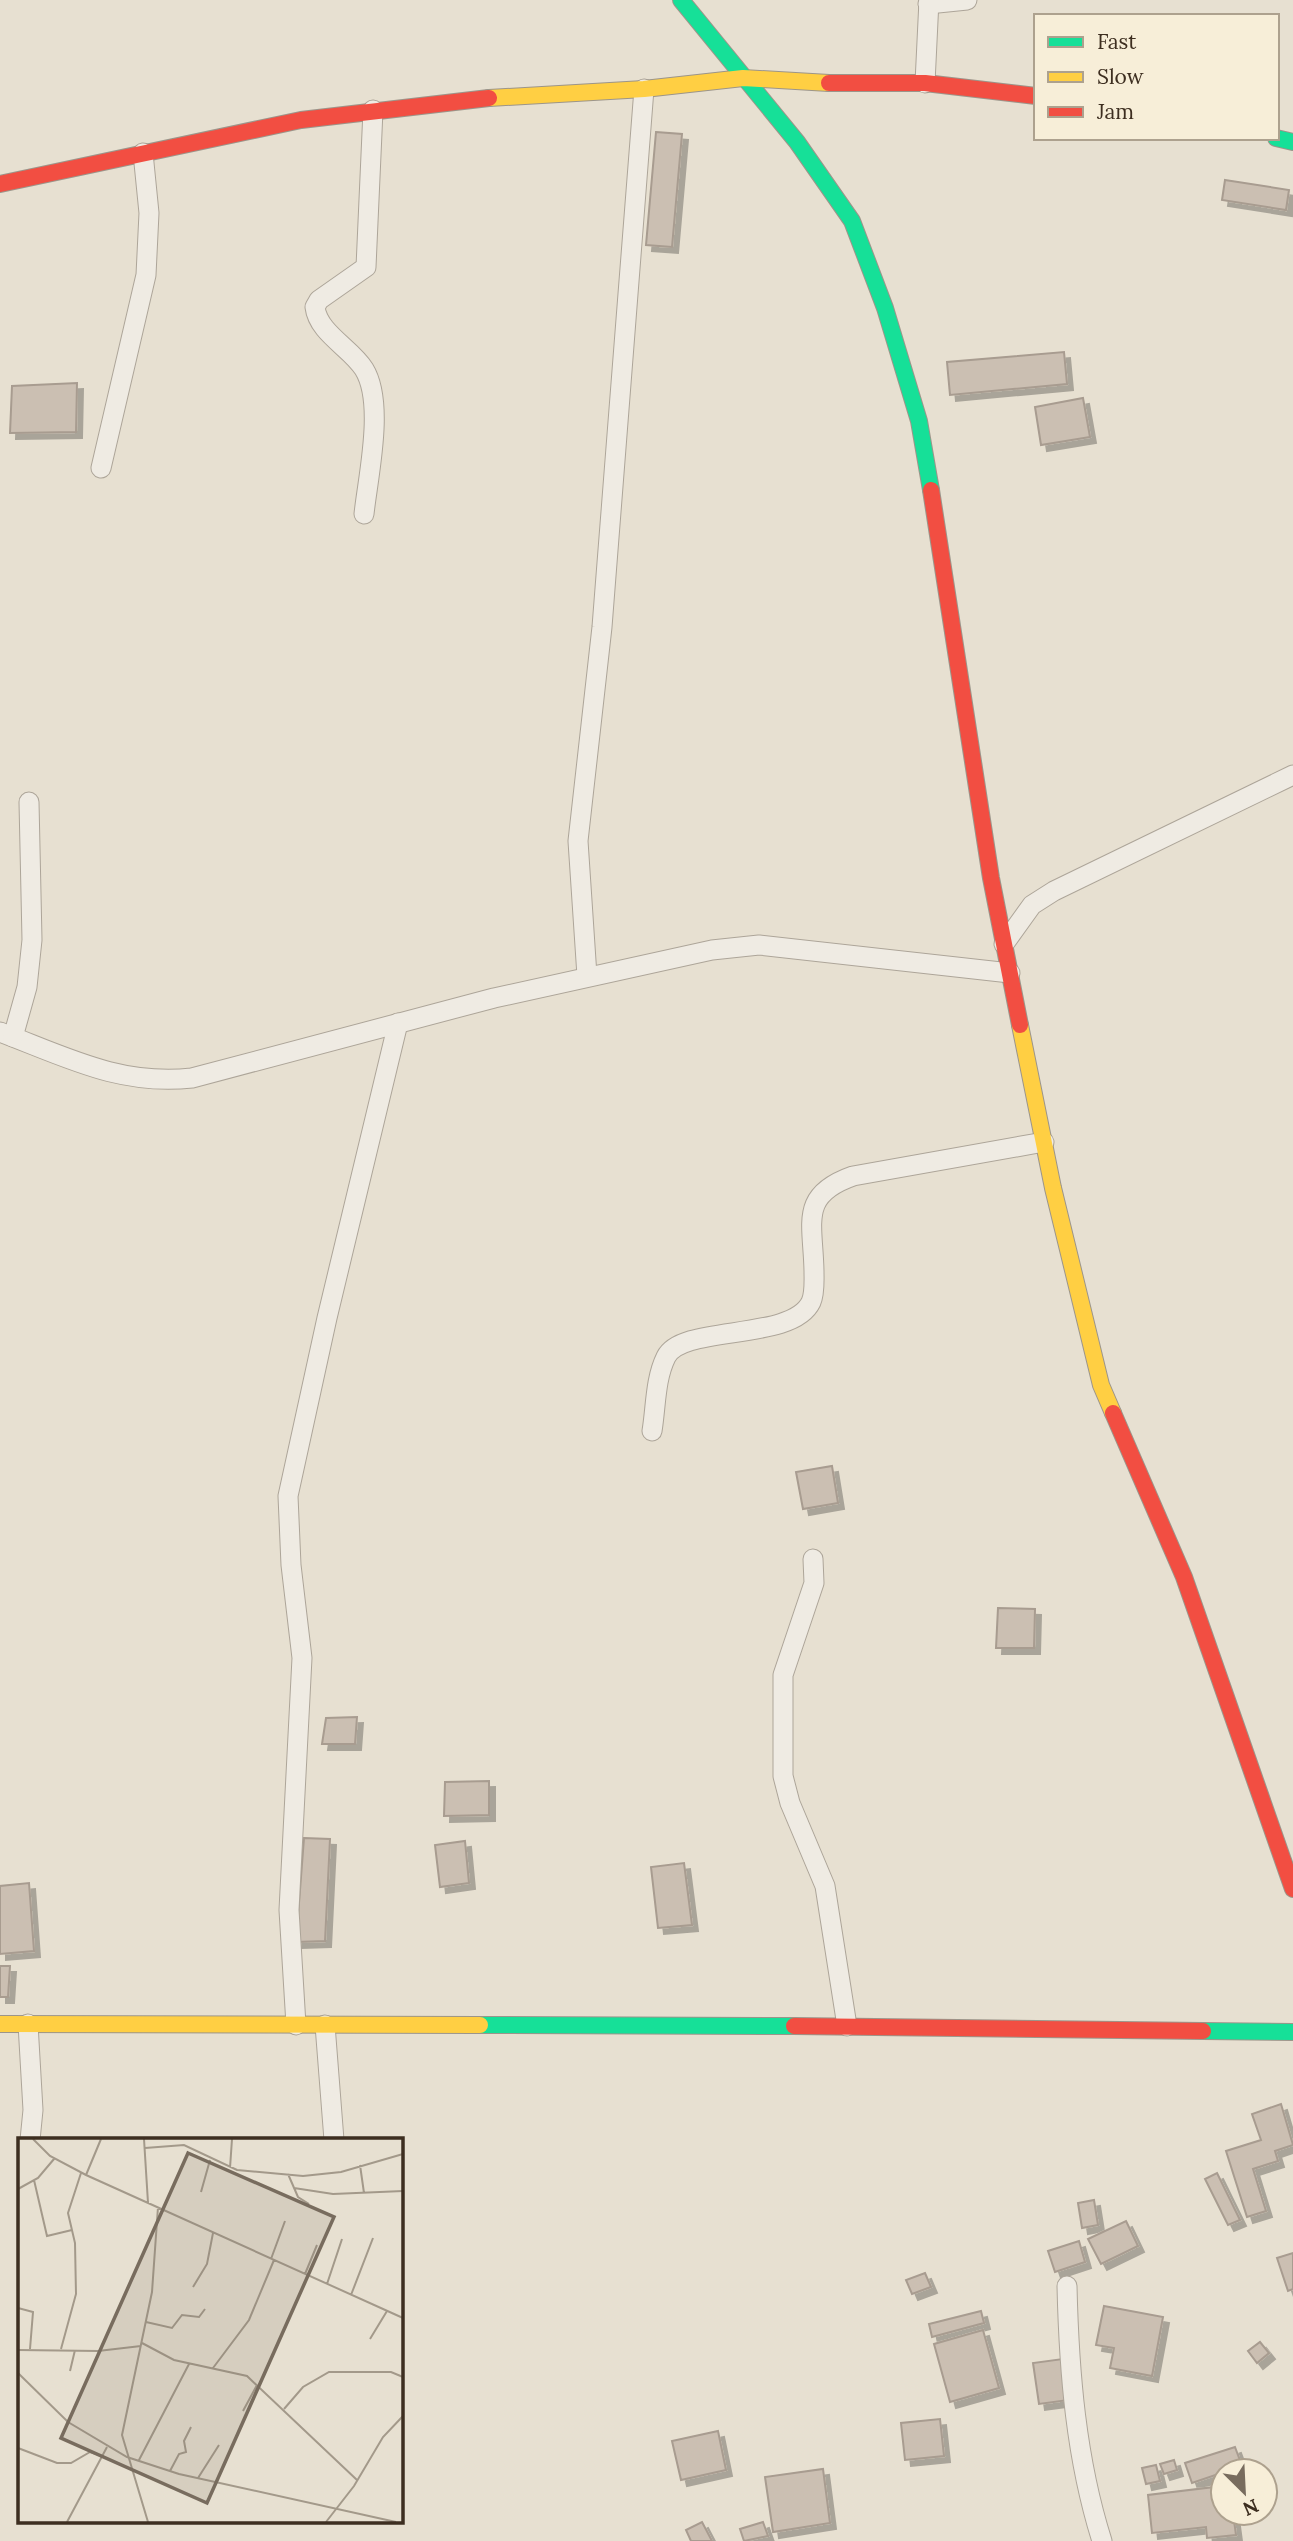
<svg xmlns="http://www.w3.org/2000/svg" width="1293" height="2541" font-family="Lora,serif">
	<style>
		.building { fill: #cbbfb2; stroke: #a89c90; stroke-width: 2; filter: url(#shadow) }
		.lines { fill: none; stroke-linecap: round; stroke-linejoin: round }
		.street-casing { stroke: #ada599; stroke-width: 21 }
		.fast-casing { stroke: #9c958a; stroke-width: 18 }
		.slow-casing { stroke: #9c958a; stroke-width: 18 }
		.jam-casing { stroke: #9c958a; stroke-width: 18 }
		.street { stroke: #efebe3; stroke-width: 19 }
		.fast { stroke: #16e098; stroke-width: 16 }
		.slow { stroke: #ffcf43; stroke-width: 16 }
		.jam { stroke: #f24e42; stroke-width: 16 }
		.inset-road { fill: none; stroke: #a3998a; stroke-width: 2 }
		.view { fill: #786c5e; fill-opacity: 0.15; stroke: #786c5e; stroke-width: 3.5 }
		.inset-edge { fill: none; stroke: #3d2e20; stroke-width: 3.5 }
	</style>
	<defs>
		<filter id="shadow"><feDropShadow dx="6" dy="6" stdDeviation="0" flood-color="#0004"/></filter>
	</defs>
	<rect width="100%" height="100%" fill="#e7e0d1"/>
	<g class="building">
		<polygon points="656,132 682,134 672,247 646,245"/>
		<polygon points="1225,180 1289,190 1286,210 1222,200"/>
		<polygon points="1064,352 1067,384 950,395 947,362"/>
		<polygon points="77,383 76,432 10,433 12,386"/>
		<polygon points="1083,398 1090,437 1041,445 1035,407"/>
		<polygon points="832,1466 838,1503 803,1509 796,1472"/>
		<polygon points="998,1608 1035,1609 1034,1648 996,1648"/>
		<polygon points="357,1717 355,1744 322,1744 326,1718"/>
		<polygon points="489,1781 489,1815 444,1816 445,1782"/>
		<polygon points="304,1838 330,1839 325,1941 296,1942"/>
		<polygon points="465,1841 469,1883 440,1887 435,1845"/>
		<polygon points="684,1863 692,1925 658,1928 651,1867"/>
		<polygon points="29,1883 34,1951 0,1954 0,1886"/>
		<polygon points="0,1966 10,1966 8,1997 0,1997"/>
		<polygon points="1281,2104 1293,2145 1275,2151 1278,2161 1253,2169 1266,2211 1247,2217 1226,2151 1261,2140 1252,2114"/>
		<polygon points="1217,2173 1240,2220 1228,2225 1205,2179"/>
		<polygon points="1094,2200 1098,2225 1082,2228 1078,2203"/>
		<polygon points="1126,2221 1138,2246 1101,2264 1088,2239"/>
		<polygon points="1079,2241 1085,2262 1055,2272 1048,2251"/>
		<polygon points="1293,2253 1293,2289 1288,2291 1277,2258"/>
		<polygon points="925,2273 931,2287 912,2294 906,2280"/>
		<polygon points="1104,2306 1163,2317 1152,2376 1110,2368 1114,2348 1096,2345"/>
		<polygon points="981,2311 984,2323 932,2337 929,2324"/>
		<polygon points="983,2330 999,2388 950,2402 934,2344"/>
		<polygon points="1260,2342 1269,2353 1257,2363 1248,2351"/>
		<polygon points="1070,2358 1076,2399 1039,2404 1033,2363"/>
		<polygon points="940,2419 944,2456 905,2460 901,2423"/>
		<polygon points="718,2431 726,2470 681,2480 672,2441"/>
		<polygon points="1235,2447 1242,2466 1192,2483 1185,2463"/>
		<polygon points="1174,2460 1177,2470 1164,2474 1160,2464"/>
		<polygon points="1156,2465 1160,2481 1146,2484 1142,2468"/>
		<polygon points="823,2469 830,2523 773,2532 765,2477"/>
		<polygon points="1223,2486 1223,2513 1233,2513 1236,2535 1207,2538 1206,2527 1152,2533 1148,2495"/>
		<polygon points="702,2522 712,2541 691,2541 686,2530"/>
		<polygon points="763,2522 768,2536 744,2541 740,2529"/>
	</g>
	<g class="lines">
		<g class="street-casing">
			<g id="street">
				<polyline points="928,4 967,0"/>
				<polyline points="925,83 929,0"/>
				<polyline points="101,468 146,275 149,213 143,153"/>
				<path d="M364,514c4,-38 21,-111 0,-145 -13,-21 -46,-36 -49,-62l4,-7 47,-33 7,-157"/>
				<polyline points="1004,944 1032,905 1054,891 1293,775"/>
				<polyline points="587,976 578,841 602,627 644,89"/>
				<path d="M0,1032c66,25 120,54 192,46l302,-80 218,-48 47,-5 251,28"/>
				<polyline points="13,1037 27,987 32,940 29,802"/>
				<path d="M652,1431c4,-24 3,-52 14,-74 16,-33 126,-15 145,-55 4,-9 3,-21 3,-31 -1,-49 -15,-76 39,-95l191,-34"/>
				<polyline points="813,1559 814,1583 783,1675 783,1776 790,1803 825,1886 847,2026"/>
				<polyline points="28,2024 33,2110 30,2140"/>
				<polyline points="296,2025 289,1910 302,1658 291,1565 288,1496 327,1318 398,1023"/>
				<polyline points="325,2025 334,2140"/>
				<path d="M1067,2286c2,86 9,173 35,255"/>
			</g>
		</g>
		<g class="fast-casing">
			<g id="fast">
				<polyline points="681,0 797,142 852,221 885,308 919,421 931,490"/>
				<polyline points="1276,138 1293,142"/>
				<polyline points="480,2025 794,2026"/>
				<polyline points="1203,2031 1293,2032"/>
			</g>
		</g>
		<g class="slow-casing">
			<g id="slow">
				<polyline points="489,98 644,89 743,78 829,83"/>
				<polyline points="1020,1025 1053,1188 1101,1385 1113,1413"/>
				<polyline points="0,2024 480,2025"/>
			</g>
		</g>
		<g class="jam-casing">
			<g id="jam">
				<polyline points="829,83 925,83 1036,96"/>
				<polyline points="0,184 301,120 489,98"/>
				<polyline points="931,490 991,878 1020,1025"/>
				<polyline points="1113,1413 1184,1577 1293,1889"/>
				<polyline points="794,2026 1203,2031"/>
			</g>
		</g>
		<use href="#street" class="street"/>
		<use href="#fast" class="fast"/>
		<use href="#slow" class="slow"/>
		<use href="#jam" class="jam"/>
	</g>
	<g transform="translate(18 2138)">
		<rect width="385" height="385" fill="#e7e0d1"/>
		<path class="inset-road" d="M15,1l17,17 36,19 317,143M126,1l4,64M127,10l39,-3 53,25 66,6 38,-4 62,-18M342,27l4,28M212,30l2,-29M270,36l10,23 11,7M68,37l15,-36M16,42l13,56 25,-6M276,50l39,6 70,-3M0,51l20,-11 16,-19M183,54l9,-32M253,121l14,-38M287,136l12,-29M309,146l15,-45M175,149l14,-23 6,-31M333,157l22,-57M0,170l15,4 -3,37M128,184l26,6 10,-13 17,2 6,-8M352,201l17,-28M124,205l32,17 73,16 110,104M43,211l15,-55 -1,-51 -7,-30 13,-40M0,212l80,1 43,-5M195,230l36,-48 25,-60M52,233l5,-21M0,235l50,49 59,35 52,17 217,48M266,271l19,-22 26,-15h62l12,5M225,273l14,-26M0,310l39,15h14l19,-11 12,4M121,322l50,-96M152,333l9,-17 7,-2 -2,-11 7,-14M180,340l21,-33M49,384l40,-75M130,384l-26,-87 30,-143 6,-85M308,384l28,-36 29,-49 20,-21"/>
		<path class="view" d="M170,15l146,64 -127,286 -146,-65z"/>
		<rect width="385" height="385" class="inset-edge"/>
	</g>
	<rect x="1034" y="14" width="245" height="126" fill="#f7eed8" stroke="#ada18e" stroke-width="2"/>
	<rect x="1048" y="37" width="35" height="10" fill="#16e098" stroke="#ada18e" stroke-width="2"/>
	<text x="1097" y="49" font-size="21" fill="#3d2e20">Fast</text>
	<rect x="1048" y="72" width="35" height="10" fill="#ffcf43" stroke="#ada18e" stroke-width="2"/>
	<text x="1097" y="84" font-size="21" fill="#3d2e20">Slow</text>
	<rect x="1048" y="107" width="35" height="10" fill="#f24e42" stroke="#ada18e" stroke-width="2"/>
	<text x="1097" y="119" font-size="21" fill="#3d2e20">Jam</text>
	<g transform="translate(1244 2492) rotate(156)"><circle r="33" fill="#f7eed8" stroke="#ada18e" stroke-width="2"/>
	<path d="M0-5L12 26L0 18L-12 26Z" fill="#786c5e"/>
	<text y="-10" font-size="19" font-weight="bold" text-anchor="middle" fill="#3d2e20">N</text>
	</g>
</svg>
